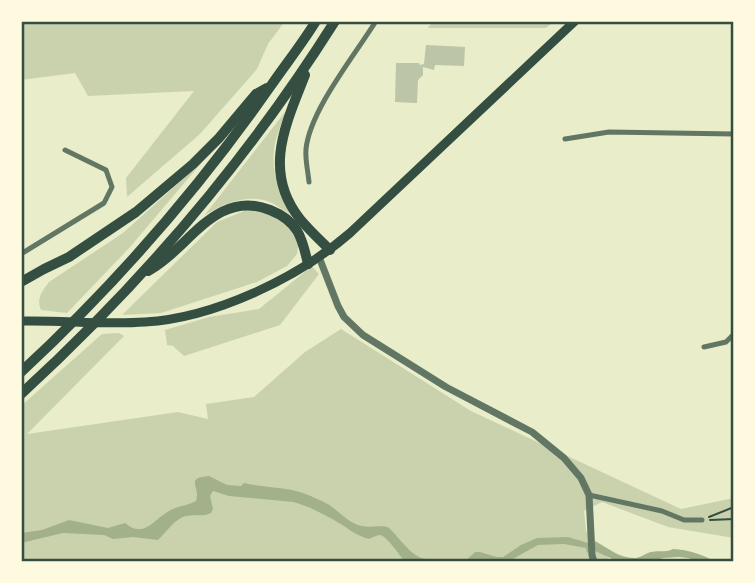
<svg xmlns="http://www.w3.org/2000/svg" width="755" height="583" font-family="'Fira Sans',sans-serif">
	<style>
		.green { fill: #cad2ad }
		.water { fill: #a3b18a }
		.building { fill: #bcc5a7 }
		.lines { fill: none; stroke-linecap: round; stroke-linejoin: round }
		.path { stroke: #344e41; stroke-width: 2 }
		.minor { stroke: #617663; stroke-width: 5 }
		.tertiary { stroke: #617663; stroke-width: 7 }
		.primary { stroke: #344e41; stroke-width: 9 }
		.motorway { stroke: #344e41; stroke-width: 10 }
		.neatline { fill: none; stroke: #344e41; stroke-width: 2.5 }
	</style>
	<rect width="100%" height="100%" fill="#e9edc9"/>
	<g class="green">
		<polygon points="21,21 285,21 268,44 257,69 200,134 127,197 126,178 194,91 88,96 75,73 21,80"/>
		<polygon points="433,21 555,21 546,28 428,28"/>
		<path d="M285,112c-3,12 -10,26 -11,38 -3,22 6,47 18,65 -8,-4 -16,-11 -25,-14 -21,-7 -46,3 -63,15z"/>
		<path d="M203,161l-73,86 -63,66 -26,-3c-5,-12 1,-18 8,-28l74,-49z"/>
		<path d="M249,209c24,6 38,9 50,32l-2,13 -10,12 -30,16 -96,31 -39,2 95,-93z"/>
		<polygon points="312,266 319,274 280,325 184,356 173,346 167,345 165,330 209,317 259,309"/>
		<polygon points="341,329 471,411 681,509 734,498 734,538 668,527 602,502 584,511 586,531 609,559 538,559 531,562 21,562 21,406 102,334 119,333 124,336 27,434 178,412 208,419 206,404 254,397 305,352"/>
	</g>
	<g class="water">
		<path d="M209,476l18,9 14,1 3,-3c16,4 33,4 48,7 10,2 21,7 30,11 14,6 22,19 36,24 10,4 25,-1 31,3 4,3 8,9 11,12 18,20 20,19 46,22h-41c-5,-6 -18,-26 -25,-27 -3,0 -9,3 -11,4 -12,-3 -20,-10 -30,-16 -14,-8 -30,-17 -46,-21l-64,-6 -16,-5 -3,5 3,13 -2,4c-9,4 -16,1 -25,3 -10,2 -20,16 -28,24l-25,-3 -20,2 -9,-4 -41,-2 -42,10v-10l21,-3 27,-10 39,8 17,-5c19,16 28,-3 44,-12 8,-5 18,-5 27,-10 5,-15 -12,-23 13,-25z"/>
		<polygon points="568,537 588,543 589,552 587,553 586,548 564,544 538,545 511,560 510,562 484,562 479,560 477,562 464,562 475,552 480,552 497,557 503,557 521,545 537,538"/>
		<path d="M595,541c13,7 25,18 41,17 6,-1 10,-5 15,-6 8,-2 14,1 22,-3 16,1 29,5 43,13h-16l-12,-4 -9,-1 -16,1 -11,4h-33l-24,-11z"/>
	</g>
	<polygon class="building" points="426,45 465,47 464,66 435,65 434,70 423,67 423,75 418,80 417,103 395,102 396,63 419,63 420,65 424,64"/>
	<g class="lines">
		<g class="path">
			<polyline points="709,517 734,507"/>
			<polyline points="710,520 734,519"/>
		</g>
		<g class="minor">
			<polyline points="565,139 609,132 734,134"/>
			<path d="M309,182c-1,-11 -4,-22 -3,-33 4,-39 49,-94 70,-128"/>
			<polyline points="21,254 104,203 112,187 106,170 65,150"/>
			<polyline points="704,347 726,342 734,334"/>
			<polyline points="589,495 662,511 684,520 702,520"/>
		</g>
		<polyline class="tertiary" points="319,257 338,306 344,317 363,335 446,387 532,432 564,458 581,478 589,495 592,555 594,562"/>
		<path class="primary" d="M21,321c41,-1 83,4 124,1 69,-4 153,-44 205,-89l225,-212"/>
		<g class="motorway">
			<path d="M305,75c-19,49 -43,96 -5,144 9,11 20,21 30,31"/>
			<path d="M148,271c40,-21 67,-83 122,-61 28,11 32,27 38,54"/>
			<polyline points="21,282 44,269 69,257 136,212 193,164 219,138 256,94 267,88"/>
			<path d="M21,372c93,-86 176,-181 249,-285 15,-22 32,-43 46,-66"/>
			<path d="M21,394c120,-110 227,-235 314,-373"/>
		</g>
	</g>
	<rect width="755" height="583" fill="none" stroke="#fefae0" stroke-width="46"/>
	<rect x="23" y="23" width="709" height="537" class="neatline"/>
</svg>
